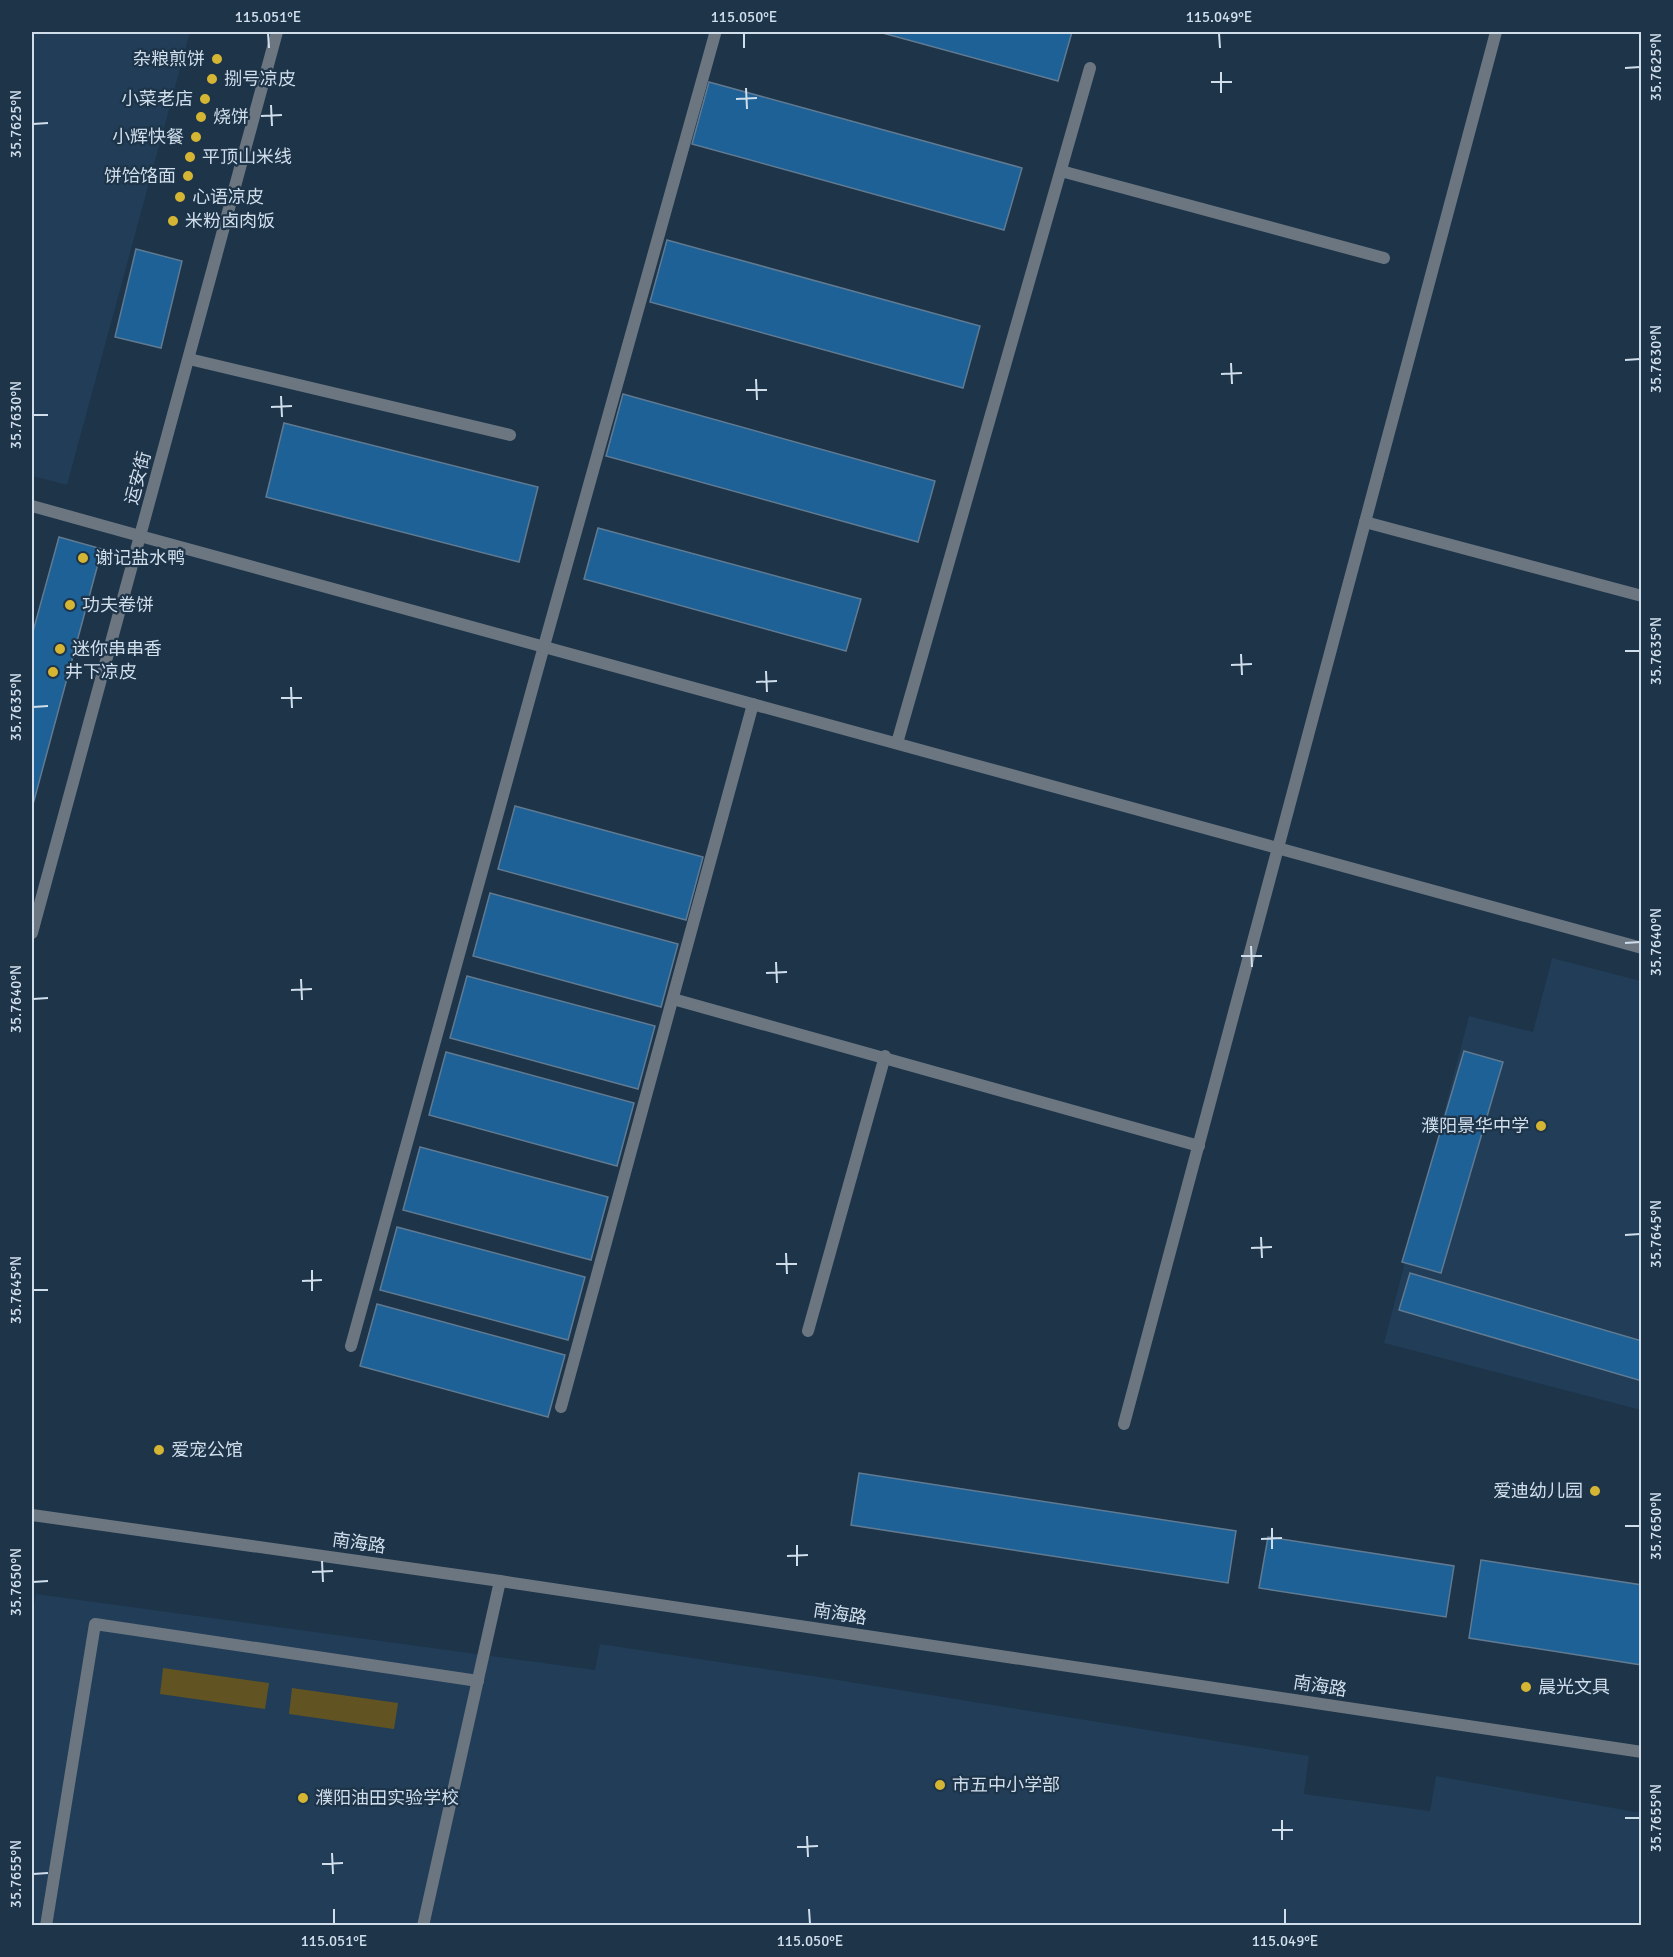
<svg xmlns="http://www.w3.org/2000/svg" width="1673" height="1957" font-family="Signika,'Noto Sans SC',sans-serif">
	<style>
		.built { fill: #213d57 }
		.green { fill: #625422 }
		.building { fill: #1d6196; stroke: #607a92; stroke-width: 1.5 }
		.lines { fill: none; stroke-linecap: round; stroke-linejoin: round }
		.service { stroke: #6b7681; stroke-width: 12 }
		.minor { stroke: #6b7681; stroke-width: 12 }
		.tertiary { stroke: #6b7681; stroke-width: 12 }
		.ticks { fill: none; stroke: #d0deec; stroke-width: 2 }
		.poi-dot { fill: #d5b534; stroke: #1d3449; stroke-width: 2 }
		.labels { text-anchor: middle; stroke-width: 4.5; stroke-linejoin: round; paint-order: stroke }
		.poi-label { font-size: 18px; fill: #d0deec; stroke: #1d3449; text-anchor: start }
		.street-label { font-size: 18px; fill: #d0deec; stroke: #1d3449 }
		.neatline { fill: none; stroke: #d0deec; stroke-width: 2 }
		.ticks-label { font-size: 15px; text-anchor: middle; fill: #d0deec }
	</style>
	<rect width="100%" height="100%" fill="#1d3449"/>
	<g class="built">
		<polygon points="32,32 190,32 67,485 32,476"/>
		<polygon points="1552,958 1641,981 1641,1410 1384,1343 1469,1016 1533,1032"/>
		<polygon points="36,1594 595,1670 600,1644 819,1677 1309,1756 1304,1794 1430,1811 1436,1776 1641,1813 1641,1925 32,1926 32,1620"/>
	</g>
	<g class="green">
		<polygon points="163,1668 269,1683 265,1709 160,1694"/>
		<polygon points="292,1688 398,1703 394,1729 289,1714"/>
	</g>
	<g class="building">
		<polygon points="879,32 1072,32 1058,81"/>
		<polygon points="709,82 1022,168 1004,230 692,144"/>
		<polygon points="667,240 980,326 963,388 650,302"/>
		<polygon points="136,249 182,261 161,348 115,337"/>
		<polygon points="623,394 935,481 918,542 606,456"/>
		<polygon points="284,423 538,487 519,562 266,497"/>
		<polygon points="598,528 861,599 846,651 584,579"/>
		<polygon points="59,537 102,549 32,808 32,635"/>
		<polygon points="515,806 703,857 686,920 498,869"/>
		<polygon points="490,893 678,944 661,1007 473,956"/>
		<polygon points="467,976 655,1026 638,1089 450,1038"/>
		<polygon points="1464,1051 1503,1062 1441,1273 1402,1262"/>
		<polygon points="446,1052 634,1103 617,1166 429,1115"/>
		<polygon points="420,1147 608,1197 591,1260 403,1210"/>
		<polygon points="397,1227 585,1277 568,1340 380,1290"/>
		<polygon points="1410,1273 1642,1341 1642,1381 1399,1310"/>
		<polygon points="377,1304 565,1355 548,1417 360,1366"/>
		<polygon points="859,1473 1236,1531 1228,1583 851,1525"/>
		<polygon points="1268,1537 1454,1566 1446,1617 1259,1588"/>
		<polygon points="1481,1560 1642,1585 1642,1665 1469,1638"/>
	</g>
	<g class="lines">
		<g class="service">
			<polyline points="189,359 510,435"/>
			<polyline points="1365,522 1642,596"/>
			<polyline points="140,536 1642,948"/>
			<polyline points="544,646 715,34"/>
			<polyline points="1124,1424 1496,32"/>
			<polyline points="46,1926 95,1624 478,1681"/>
			<polyline points="423,1926 500,1581"/>
		</g>
		<g class="minor">
			<polyline points="1061,171 1384,258"/>
			<polyline points="32,506 140,536"/>
			<polyline points="897,743 1090,68"/>
			<polyline points="32,933 277,32"/>
			<polyline points="673,999 1199,1146"/>
			<polyline points="808,1331 885,1056"/>
			<polyline points="351,1346 544,646"/>
			<polyline points="561,1407 753,704"/>
		</g>
		<polyline class="tertiary" points="32,1515 500,1581 1642,1752"/>
	</g>
	<path class="ticks" d="M268,33l1,15M744,33v15M1219,33l1,15M1625,68l15,-1M1221,72v21M1211,82h21M746,88l1,21M736,99l21,-1M271,105l1,21M261,116l21,-1M33,124l15,-1M1625,360l15,-1M1231,363l1,21M1221,374l21,-1M756,379l1,21M746,390h21M281,396l1,21M271,407l21,-1M33,415h15M1625,651h15M1241,654l1,21M1231,665l21,-1M766,671l1,21M756,682l21,-1M291,687l1,21M281,698h21M33,707l15,-1M1625,943l15,-1M1251,946l1,21M1241,956h21M776,962l1,21M766,973l21,-1M301,979l1,21M291,990l21,-1M33,999l15,-1M1625,1235l15,-1M1261,1237l1,21M1251,1248l21,-1M786,1253l1,21M776,1264h21M312,1270v21M302,1281l20,-1M33,1290h15M1625,1526h15M1272,1528v21M1261,1539l21,-1M797,1545v21M787,1556l21,-1M322,1561l1,21M312,1572l21,-1M33,1582l15,-1M1625,1818h15M1282,1820v20M1272,1830h21M807,1836l1,21M797,1847l21,-1M332,1853l1,21M322,1864l21,-1M33,1874l15,-1M334,1909v15M809,1909l1,15M1285,1909v15"/>
	<g class="poi-dot">
		<circle cx="217" cy="59" r="6"/>
		<circle cx="212" cy="79" r="6"/>
		<circle cx="205" cy="99" r="6"/>
		<circle cx="201" cy="117" r="6"/>
		<circle cx="196" cy="137" r="6"/>
		<circle cx="190" cy="157" r="6"/>
		<circle cx="188" cy="176" r="6"/>
		<circle cx="180" cy="197" r="6"/>
		<circle cx="173" cy="221" r="6"/>
		<circle cx="83" cy="558" r="6"/>
		<circle cx="70" cy="605" r="6"/>
		<circle cx="60" cy="649" r="6"/>
		<circle cx="53" cy="672" r="6"/>
		<circle cx="1541" cy="1126" r="6"/>
		<circle cx="159" cy="1450" r="6"/>
		<circle cx="1595" cy="1491" r="6"/>
		<circle cx="1526" cy="1687" r="6"/>
		<circle cx="940" cy="1785" r="6"/>
		<circle cx="303" cy="1798" r="6"/>
	</g>
	<g class="labels">
		<g class="poi-label">
			<text x="205" y="65" text-anchor="end">杂粮煎饼</text>
			<text x="224" y="85">捌号凉皮</text>
			<text x="193" y="105" text-anchor="end">小菜老店</text>
			<text x="213" y="123">烧饼</text>
			<text x="184" y="143" text-anchor="end">小辉快餐</text>
			<text x="202" y="163">平顶山米线</text>
			<text x="176" y="182" text-anchor="end">饼饸饹面</text>
			<text x="192" y="203">心语凉皮</text>
			<text x="185" y="227">米粉卤肉饭</text>
			<text x="95" y="564">谢记盐水鸭</text>
			<text x="82" y="611">功夫卷饼</text>
			<text x="72" y="655">迷你串串香</text>
			<text x="65" y="678">井下凉皮</text>
			<text x="1529" y="1132" text-anchor="end">濮阳景华中学</text>
			<text x="171" y="1456">爱宠公馆</text>
			<text x="1583" y="1497" text-anchor="end">爱迪幼儿园</text>
			<text x="1538" y="1693">晨光文具</text>
			<text x="952" y="1791">市五中小学部</text>
			<text x="315" y="1804">濮阳油田实验学校</text>
		</g>
		<g class="street-label">
			<text transform="translate(138 478) rotate(-75)" y="6">运安街</text>
			<text transform="translate(359 1543) rotate(8)" y="6">南海路</text>
			<text transform="translate(840 1614) rotate(9)" y="6">南海路</text>
			<text transform="translate(1320 1686) rotate(9)" y="6">南海路</text>
		</g>
	</g>
	<rect width="1673" height="1957" fill="none" stroke="#1d3449" stroke-width="66"/>
	<rect x="33" y="33" width="1607" height="1891" class="neatline"/>
	<g class="ticks-label">
		<text x="268" y="22">115.051°E</text>
		<text x="744" y="22">115.050°E</text>
		<text x="1219" y="22">115.049°E</text>
		<text transform="translate(1656 67) rotate(-90)" y="5">35.7625°N</text>
		<text transform="translate(16 124) rotate(-90)" y="5">35.7625°N</text>
		<text transform="translate(1656 359) rotate(-90)" y="5">35.7630°N</text>
		<text transform="translate(16 415) rotate(-90)" y="5">35.7630°N</text>
		<text transform="translate(1656 651) rotate(-90)" y="5">35.7635°N</text>
		<text transform="translate(16 707) rotate(-90)" y="5">35.7635°N</text>
		<text transform="translate(1656 942) rotate(-90)" y="5">35.7640°N</text>
		<text transform="translate(16 999) rotate(-90)" y="5">35.7640°N</text>
		<text transform="translate(1656 1234) rotate(-90)" y="5">35.7645°N</text>
		<text transform="translate(16 1290) rotate(-90)" y="5">35.7645°N</text>
		<text transform="translate(1656 1526) rotate(-90)" y="5">35.7650°N</text>
		<text transform="translate(16 1582) rotate(-90)" y="5">35.7650°N</text>
		<text transform="translate(1656 1818) rotate(-90)" y="5">35.7655°N</text>
		<text transform="translate(16 1874) rotate(-90)" y="5">35.7655°N</text>
		<text x="334" y="1946">115.051°E</text>
		<text x="810" y="1946">115.050°E</text>
		<text x="1285" y="1946">115.049°E</text>
	</g>
</svg>
